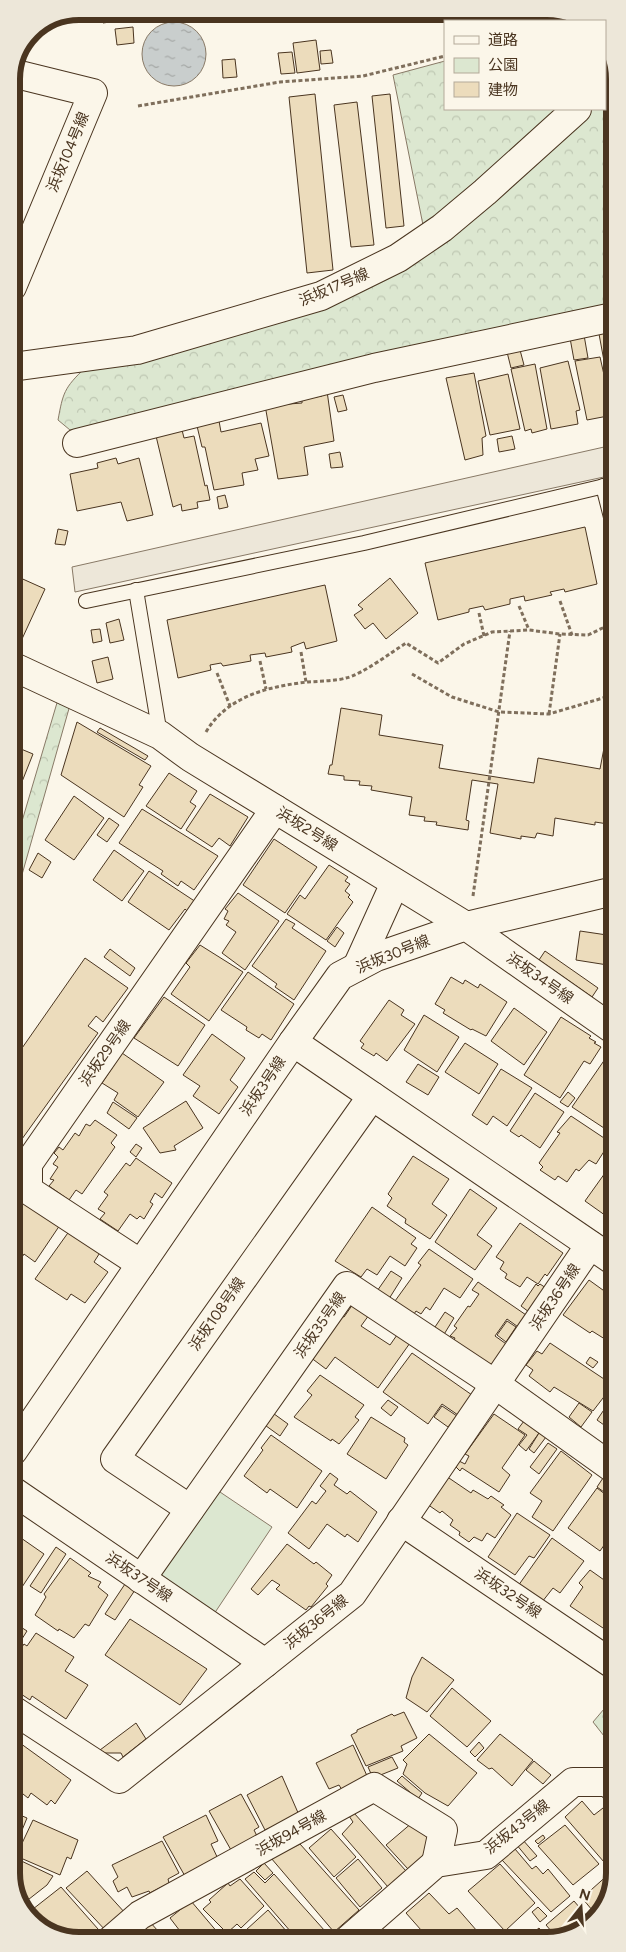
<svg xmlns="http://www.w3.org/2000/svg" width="626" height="1952" font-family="Figtree,'Noto Sans JP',sans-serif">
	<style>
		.green { fill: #dce7d0; stroke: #887966 }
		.forest { fill: url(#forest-crowns); stroke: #887966 }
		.parking { fill: #ede7d9; stroke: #887966 }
		.water { fill: url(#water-ripples); stroke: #887966 }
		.building { fill: #ecdcbc; stroke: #4a3520 }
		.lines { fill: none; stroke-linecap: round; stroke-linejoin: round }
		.service-casing { stroke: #4a3520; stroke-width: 16 }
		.minor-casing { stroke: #4a3520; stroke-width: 30 }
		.tertiary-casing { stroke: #4a3520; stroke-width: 30 }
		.path { stroke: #7f6f5c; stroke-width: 3; stroke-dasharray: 4 2.5; stroke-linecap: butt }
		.service { stroke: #fbf6e9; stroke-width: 14 }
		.minor { stroke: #fbf6e9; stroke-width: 28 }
		.tertiary { stroke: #fbf6e9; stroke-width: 28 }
		.labels { text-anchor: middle; stroke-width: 4; stroke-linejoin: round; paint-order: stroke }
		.street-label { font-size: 15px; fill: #4a3520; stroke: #fbf6e9 }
		.rim { fill: none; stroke: #4a3520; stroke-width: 6 }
	</style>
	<defs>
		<pattern id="forest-crowns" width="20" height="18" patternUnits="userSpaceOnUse" patternTransform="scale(1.25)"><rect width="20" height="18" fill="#dce7d0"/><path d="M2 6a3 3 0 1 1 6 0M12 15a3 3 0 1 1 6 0" fill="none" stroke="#bec7b2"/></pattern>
		<pattern id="water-ripples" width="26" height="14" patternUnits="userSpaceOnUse" patternTransform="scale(1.25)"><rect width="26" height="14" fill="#c9cecd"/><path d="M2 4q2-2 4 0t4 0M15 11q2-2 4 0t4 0" fill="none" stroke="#a5a8a6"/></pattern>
	</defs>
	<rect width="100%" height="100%" fill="#fbf6e9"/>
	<polygon class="green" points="217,1490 272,1527 214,1614 158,1577"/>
	<g class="forest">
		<polygon points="445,61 445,109 563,109 424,230 393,75"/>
		<path d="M613,88v222l-519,119 -24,1 -12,-10c5,-27 6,-32 27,-52l239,-64 266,-195h15v-14z"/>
		<polygon points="59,696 70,705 12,910 12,855"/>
		<polygon points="615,1696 615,1750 593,1722"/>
	</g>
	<polygon class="parking" points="613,445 613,475 75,592 72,567"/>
	<circle class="water" cx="174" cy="54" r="32"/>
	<g class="building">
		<polygon points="101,11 123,11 124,20 103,23"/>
		<polygon points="133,27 134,43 117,45 115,29"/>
		<polygon points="316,40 320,70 297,73 293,43"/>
		<polygon points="331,50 333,63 321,64 320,51"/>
		<polygon points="292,52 295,73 281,74 278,53"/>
		<polygon points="235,59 237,77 223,78 222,60"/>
		<polygon points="315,94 333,270 307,273 289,97"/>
		<polygon points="390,94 404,226 386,228 372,96"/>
		<polygon points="357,102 374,245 351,247 334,105"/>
		<polygon points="613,330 613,360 604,361 599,334"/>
		<polygon points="584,335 588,358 574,360 570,338"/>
		<polygon points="520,350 524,365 511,368 507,352"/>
		<polygon points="600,357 613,415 587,420 575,361"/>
		<polygon points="568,361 580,410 576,411 578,424 551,429 540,368"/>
		<polygon points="613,361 613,396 606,363"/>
		<polygon points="535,364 547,429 532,433 531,429 525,431 511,369"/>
		<polygon points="474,373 486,436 482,438 483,455 465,460 446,378"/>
		<polygon points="508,374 520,429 490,435 478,381"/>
		<polygon points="327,391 334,441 304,447 308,475 278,479 265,405 288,400 289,404 302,403 302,399 322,396 321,392"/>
		<polygon points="343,395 347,410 338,412 334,397"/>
		<polygon points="219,421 221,432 261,423 269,456 255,459 258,470 242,473 244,485 214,490 205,447 202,447 197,426"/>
		<polygon points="182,430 184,438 194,436 205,486 207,485 210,500 197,502 198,508 182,511 181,504 173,507 156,436"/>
		<polygon points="512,436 515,449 499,452 497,439"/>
		<polygon points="340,452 343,467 331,468 329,454"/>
		<polygon points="116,458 118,464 139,458 153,515 127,521 121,502 77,511 70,474 98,468 97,463"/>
		<polygon points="225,495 228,507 219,509 217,497"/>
		<polygon points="585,527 597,584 565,592 564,589 550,592 552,595 525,601 524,596 510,599 510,604 485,610 483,606 469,609 469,612 438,620 425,563"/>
		<polygon points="58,529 68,531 65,545 55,544"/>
		<polygon points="16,576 45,589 22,639 12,635 12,584"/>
		<polygon points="390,578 418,613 386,639 373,623 365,629 354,615 363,609 358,605"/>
		<polygon points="325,585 337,641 306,649 304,642 291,647 292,652 266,657 265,653 250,655 251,661 223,666 221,663 210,665 211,670 178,678 167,620"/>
		<polygon points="119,619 124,640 110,643 106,623"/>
		<polygon points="100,629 102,641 93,643 91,630"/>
		<polygon points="108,657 113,679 97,683 92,661"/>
		<polygon points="341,708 382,715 379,735 443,745 439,768 534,783 538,758 600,769 604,748 613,749 613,821 609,820 608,824 595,822 595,825 555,818 553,836 537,833 535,838 521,836 521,839 490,833 498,784 472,780 466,820 469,821 468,830 436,825 437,822 424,821 425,817 409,815 412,797 371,790 372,786 359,785 360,781 344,780 344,776 328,774 330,765 332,765"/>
		<polygon points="77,722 151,766 139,785 143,787 124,817 61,775"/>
		<polygon points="100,728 148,756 145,760 97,732"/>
		<polygon points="21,749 33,754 12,807 12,770"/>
		<polygon points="169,773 197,791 190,802 196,806 181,829 146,806"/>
		<polygon points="210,794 248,817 230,846 219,838 212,847 186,830"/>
		<polygon points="74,796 104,818 74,860 45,840"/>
		<polygon points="142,809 218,856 194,890 181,881 178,886 161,874 163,871 119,843"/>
		<polygon points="109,818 119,825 107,842 97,835"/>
		<polygon points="274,839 317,867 285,913 243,885"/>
		<polygon points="114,850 144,871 122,901 93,880"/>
		<polygon points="38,853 51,862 42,878 29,870"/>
		<polygon points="329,865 348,877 345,881 350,884 345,891 350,895 348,897 353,902 326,940 287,914 300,895 305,899"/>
		<polygon points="149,871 196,902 189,913 185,909 169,930 128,902"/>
		<polygon points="238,893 279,921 245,970 222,953 236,932 226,925 229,921 224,919 228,911 225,909"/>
		<polygon points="286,919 295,924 292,928 326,951 294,1000 275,987 277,984 252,966"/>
		<polygon points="337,927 344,933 335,947 327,941"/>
		<polygon points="608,930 614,932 614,966 576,960 580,931 607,935"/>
		<polygon points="200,945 243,972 209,1021 171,994 190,967 186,963"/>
		<polygon points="110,949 135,968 130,976 104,957"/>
		<polygon points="545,951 598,988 592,997 539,960"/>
		<polygon points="85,958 128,988 103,1022 96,1016 88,1026 98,1033 22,1139 13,1132 13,1061"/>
		<polygon points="248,972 294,1004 271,1040 262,1034 259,1038 246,1030 247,1027 221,1010"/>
		<polygon points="451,977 463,984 465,980 478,988 480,984 507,1002 486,1036 472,1029 471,1030 443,1013 445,1010 435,1004"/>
		<polygon points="164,997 205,1025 178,1066 134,1038"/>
		<polygon points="389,1000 404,1010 401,1015 415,1024 387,1061 376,1053 374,1056 361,1048 364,1044 360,1041"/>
		<polygon points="514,1008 547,1032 524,1065 491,1041"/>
		<polygon points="424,1015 459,1037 437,1072 404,1050"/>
		<polygon points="561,1017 591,1036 589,1038 596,1042 594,1043 601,1047 590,1064 584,1061 560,1098 524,1075"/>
		<polygon points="212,1034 245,1058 230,1080 238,1087 219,1114 193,1096 200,1086 183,1075"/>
		<polygon points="465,1043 498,1064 479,1094 445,1072"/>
		<polygon points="612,1049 614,1121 607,1130 572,1107"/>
		<polygon points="122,1053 164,1082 138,1117 114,1100 118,1093 102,1083"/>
		<polygon points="418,1064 439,1077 428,1095 406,1082"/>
		<polygon points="501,1069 532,1088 507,1126 493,1116 487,1125 472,1115"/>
		<polygon points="568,1092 575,1098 568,1107 560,1102"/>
		<polygon points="535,1093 564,1112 540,1148 521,1135 519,1137 510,1131"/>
		<polygon points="186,1101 203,1128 174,1146 176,1150 160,1153 143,1128"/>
		<polygon points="113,1102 137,1118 129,1129 107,1113"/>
		<polygon points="571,1116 610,1142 596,1164 589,1160 579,1171 576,1169 567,1182 558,1176 555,1180 540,1170 543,1167 539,1163 560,1133 557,1132"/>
		<polygon points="95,1120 117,1135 111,1143 115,1147 82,1194 76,1190 69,1200 49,1186 54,1180 50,1179 58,1167 53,1164 58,1157 54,1153 59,1147 63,1150 75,1133 79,1136 86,1124 90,1126"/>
		<polygon points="614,1127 614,1138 608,1134"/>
		<polygon points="136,1144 142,1148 136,1157 130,1152"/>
		<polygon points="413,1156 449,1179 432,1204 447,1215 430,1239 405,1223 406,1219 387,1206 392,1198 388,1194"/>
		<polygon points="136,1158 172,1183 162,1198 155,1193 150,1202 153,1204 144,1219 140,1216 137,1219 130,1214 118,1231 100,1219 105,1213 98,1209 108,1195 104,1192 126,1163 130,1166"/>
		<polygon points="610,1166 614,1168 614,1210 609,1218 585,1201"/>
		<polygon points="470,1189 497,1208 477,1235 492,1246 475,1270 435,1242"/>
		<polygon points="21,1194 62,1222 35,1262 24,1254 16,1267 13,1265 13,1206"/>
		<polygon points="372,1207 416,1238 411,1244 417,1248 405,1266 390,1256 377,1275 367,1269 361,1277 335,1261"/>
		<polygon points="520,1223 563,1253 547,1276 545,1274 538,1284 527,1277 520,1287 505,1278 507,1274 500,1269 504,1262 496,1257"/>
		<polygon points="70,1230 101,1251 94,1262 108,1272 85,1303 71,1294 67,1300 35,1279"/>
		<polygon points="429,1249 473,1279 460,1298 444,1288 430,1310 426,1307 421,1314 416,1311 414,1314 395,1301 421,1265 418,1263"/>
		<polygon points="391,1271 402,1278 387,1302 375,1294"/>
		<polygon points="589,1280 614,1298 614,1332 608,1341 592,1331 590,1333 563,1315"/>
		<polygon points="478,1282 529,1317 521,1329 507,1319 495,1336 509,1346 497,1364 484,1367 453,1342 455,1338 450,1336 457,1328 454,1326 468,1306 470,1307 479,1294 472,1290"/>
		<polygon points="536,1284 538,1286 540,1284 546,1288 529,1312 521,1306"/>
		<polygon points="353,1304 369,1315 361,1326 390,1345 397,1335 410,1343 378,1388 335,1357 326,1369 310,1357 339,1315 344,1317"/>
		<polygon points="445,1312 454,1318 443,1336 433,1330"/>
		<polygon points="507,1321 516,1327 506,1342 497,1335"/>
		<polygon points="550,1343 613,1385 593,1411 554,1387 550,1392 529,1376 533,1370 526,1365 537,1351 542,1354"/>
		<polygon points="614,1350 614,1366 607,1361"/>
		<polygon points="412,1353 472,1395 458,1415 442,1404 428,1424 383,1392"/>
		<polygon points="590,1357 598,1362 593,1368 586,1363"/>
		<polygon points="320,1375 364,1405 355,1417 359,1420 339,1444 332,1439 331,1441 294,1417 312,1395 307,1391"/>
		<polygon points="614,1395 614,1439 608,1434 611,1430 597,1420"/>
		<polygon points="388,1400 398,1407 391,1416 381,1408"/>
		<polygon points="579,1403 592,1412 581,1427 569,1417"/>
		<polygon points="442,1406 457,1416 448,1427 434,1417"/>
		<polygon points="270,1411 288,1424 280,1436 262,1423"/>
		<polygon points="494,1414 525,1435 502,1468 510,1475 499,1492 462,1468 460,1471 456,1467 459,1461 465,1464 469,1456 465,1454"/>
		<polygon points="371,1417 405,1438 404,1442 408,1445 386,1479 347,1454"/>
		<polygon points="524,1421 539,1433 526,1451 519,1445 527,1435 518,1429"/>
		<polygon points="539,1433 546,1437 534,1453 529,1449"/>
		<polygon points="271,1435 322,1471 297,1508 270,1489 267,1493 244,1476 263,1450 261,1448"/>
		<polygon points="548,1443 557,1449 539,1474 530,1467"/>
		<polygon points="561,1451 592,1475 553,1531 532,1517 542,1501 530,1493"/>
		<polygon points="330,1473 338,1479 334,1485 347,1494 350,1491 377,1512 358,1542 347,1534 345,1537 327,1524 309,1549 288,1533 312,1501 316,1504 326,1491 320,1486"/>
		<polygon points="446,1476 471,1493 473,1490 488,1499 491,1496 504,1505 501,1507 511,1515 495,1538 487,1533 482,1541 474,1537 469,1542 459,1535 460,1532 450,1525 453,1520 442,1511 440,1513 427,1504"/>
		<polygon points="603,1478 614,1486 614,1492 611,1497 597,1487"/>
		<polygon points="597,1488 614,1501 614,1531 600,1551 568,1528"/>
		<polygon points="517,1513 550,1535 534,1558 529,1556 515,1575 488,1557"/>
		<polygon points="21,1538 44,1554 14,1599 13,1550"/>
		<polygon points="552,1538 584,1561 560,1593 553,1588 542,1602 518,1586"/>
		<polygon points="287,1544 314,1564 316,1562 332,1575 326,1584 328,1586 311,1607 309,1606 306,1610 276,1589 280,1585 272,1580 258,1595 251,1589"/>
		<polygon points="56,1547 66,1554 41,1593 30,1586"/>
		<polygon points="70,1558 91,1573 88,1576 101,1582 98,1587 108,1595 89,1626 85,1624 74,1638 59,1629 58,1631 35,1615 46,1597 44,1594"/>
		<polygon points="614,1559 614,1573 607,1569"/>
		<polygon points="590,1570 614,1587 614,1619 606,1630 570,1606 583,1587 579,1583"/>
		<polygon points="125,1584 135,1590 115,1620 105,1614"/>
		<polygon points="130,1619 207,1669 180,1705 105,1655"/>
		<polygon points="13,1622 27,1631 13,1653"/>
		<polygon points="36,1633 74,1657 65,1671 88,1685 66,1719 32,1696 30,1700 15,1690 13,1691 13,1660 24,1644 27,1646"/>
		<polygon points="422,1657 454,1680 427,1712 406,1698 412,1677"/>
		<polygon points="452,1688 491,1721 467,1747 430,1716"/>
		<polygon points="404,1712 417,1738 401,1746 403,1751 366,1766 351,1735 357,1732 357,1730 392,1714 394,1716"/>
		<polygon points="136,1723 146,1739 123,1757 121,1753 105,1753 100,1750"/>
		<polygon points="429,1734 477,1773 448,1806 425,1793 403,1774 407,1764 403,1760"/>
		<polygon points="500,1734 533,1760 512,1786 492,1768 489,1769 477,1760"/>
		<polygon points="13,1738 71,1780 55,1804 51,1800 47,1805 31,1793 28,1798 13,1786"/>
		<polygon points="479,1742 484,1748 475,1757 470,1752"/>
		<polygon points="353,1745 368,1778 342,1790 339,1785 329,1789 316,1763"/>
		<polygon points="392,1757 398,1768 373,1778 368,1767"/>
		<polygon points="534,1761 551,1775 543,1784 526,1770"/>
		<polygon points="282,1776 299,1815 265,1830 247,1795"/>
		<polygon points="402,1776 422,1793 418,1799 397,1781"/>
		<polygon points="241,1794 259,1827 254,1830 257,1836 231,1850 209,1811"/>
		<polygon points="582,1801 594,1815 603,1808 615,1821 615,1852 604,1862 565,1817"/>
		<polygon points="13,1812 27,1818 13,1852"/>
		<polygon points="354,1813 406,1871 388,1887 342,1834 353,1822 349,1816"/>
		<polygon points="206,1815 218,1841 211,1844 219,1861 186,1878 163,1837"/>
		<polygon points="33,1820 78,1840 71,1859 67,1857 60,1875 16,1856"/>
		<polygon points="413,1822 433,1844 433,1847 408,1869 386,1845"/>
		<polygon points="565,1825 599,1864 573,1885 538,1846"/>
		<polygon points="331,1829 356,1857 334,1877 309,1848"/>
		<polygon points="543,1835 545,1838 538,1844 535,1841"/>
		<polygon points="522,1839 537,1856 530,1861 516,1844"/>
		<polygon points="162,1841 179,1873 168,1879 169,1883 150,1893 149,1891 132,1897 127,1887 118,1892 113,1881 118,1877 112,1865"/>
		<polygon points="300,1844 359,1910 334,1932 271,1858"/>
		<polygon points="515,1849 532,1869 536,1866 543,1874 548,1869 570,1896 551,1912 502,1860"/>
		<polygon points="13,1857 53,1876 47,1885 24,1903 21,1902 13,1891"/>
		<polygon points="358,1859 382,1888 360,1907 336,1878"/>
		<polygon points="264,1863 273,1873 265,1880 256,1871"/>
		<polygon points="500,1864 535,1903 505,1931 468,1891"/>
		<polygon points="87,1871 126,1914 107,1932 66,1888"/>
		<polygon points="254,1872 265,1883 274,1874 325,1931 320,1937 323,1940 298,1940 245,1879"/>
		<polygon points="610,1873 614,1877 601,1915 598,1917 582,1898"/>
		<polygon points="240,1879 264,1906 241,1928 237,1924 227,1933 203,1909 211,1902 209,1900 228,1883 230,1886"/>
		<polygon points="61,1887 98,1929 86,1941 74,1941 39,1926 27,1911 31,1907 33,1909"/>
		<polygon points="429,1893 449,1914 457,1908 484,1939 429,1939 406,1913"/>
		<polygon points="191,1901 224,1940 182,1940 176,1934 180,1931 170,1918"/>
		<polygon points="574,1901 591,1921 565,1939 558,1939 546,1925"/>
		<polygon points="538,1907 547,1916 540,1922 532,1912"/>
		<polygon points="268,1910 294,1940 235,1940"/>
		<polygon points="150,1922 166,1940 136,1940 133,1937"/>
		<polygon points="539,1928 548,1939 525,1939"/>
	</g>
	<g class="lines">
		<g class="service-casing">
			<g id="service">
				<polyline points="603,486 613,525"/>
				<polyline points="136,590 160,735"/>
				<polyline points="86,601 364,543 613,484"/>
			</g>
		</g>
		<g class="minor-casing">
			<g id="minor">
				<polyline points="605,83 613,76"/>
				<polyline points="12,287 93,93 12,73"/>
				<polyline points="12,367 137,350 321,296 398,258 442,228 485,192 577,109"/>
				<polyline points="77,443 374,368 613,317"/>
				<polyline points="12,666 160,735 190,757 466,926 614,891"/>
				<polyline points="357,967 395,883"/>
				<polyline points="614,1030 466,926 376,957 340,976 293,1042 614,1261"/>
				<polyline points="141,1264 28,1190 28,1164 275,809"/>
				<polyline points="13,1491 265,1663"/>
				<polyline points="190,1509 115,1459 372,1096"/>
				<polyline points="401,1521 614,1665"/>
				<polyline points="141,1579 347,1286 495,1384 614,1469"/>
				<polyline points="13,1710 119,1779 352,1594 590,1245"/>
				<polyline points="349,1939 436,1863 486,1855 573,1782 608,1782 615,1789"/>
				<polyline points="111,1940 140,1915 374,1787 443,1830 436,1863"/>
			</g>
		</g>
		<g class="tertiary-casing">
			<polyline id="tertiary" points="13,1451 293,1042"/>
		</g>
		<g class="path">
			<polyline points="138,106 280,82 363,76 445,56"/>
			<polyline points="560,601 572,635"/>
			<polyline points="519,606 529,630"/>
			<polyline points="479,613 484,636"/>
			<polyline points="301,652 306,682"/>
			<polyline points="260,661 266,689"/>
			<polyline points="217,673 230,706"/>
			<polyline points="412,674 452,697 499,712 549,714 603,698 613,692"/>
			<polyline points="549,714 560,634"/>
			<path d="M206,732c21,-36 64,-46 102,-50 13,-1 27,-1 38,-4 15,-3 46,-26 60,-35l32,20 26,-19 28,-12 37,-2 31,4 28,1 25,-12"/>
			<polyline points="473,896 510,631"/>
			<polyline points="610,1692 608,1696 615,1704"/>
		</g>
		<use href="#service" class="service"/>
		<use href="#minor" class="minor"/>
		<use href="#tertiary" class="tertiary"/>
	</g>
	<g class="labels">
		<g class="street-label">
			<text transform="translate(68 152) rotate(-67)" y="5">浜坂104号線</text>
			<text transform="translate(334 287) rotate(-23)" y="5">浜坂17号線</text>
			<text transform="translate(307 829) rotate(32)" y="5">浜坂2号線</text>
			<text transform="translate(393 954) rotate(-22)" y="5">浜坂30号線</text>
			<text transform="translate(540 978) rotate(35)" y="5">浜坂34号線</text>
			<text transform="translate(105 1053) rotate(-55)" y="5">浜坂29号線</text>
			<text transform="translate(263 1086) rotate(-56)" y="5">浜坂3号線</text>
			<text transform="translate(555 1297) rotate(-56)" y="5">浜坂36号線</text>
			<text transform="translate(217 1314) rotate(-55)" y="5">浜坂108号線</text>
			<text transform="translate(320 1325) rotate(-55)" y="5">浜坂35号線</text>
			<text transform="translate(139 1577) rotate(34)" y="5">浜坂37号線</text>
			<text transform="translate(508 1593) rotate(34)" y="5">浜坂32号線</text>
			<text transform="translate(316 1622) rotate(-39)" y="5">浜坂36号線</text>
			<text transform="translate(517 1827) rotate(-38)" y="5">浜坂43号線</text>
			<text transform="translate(291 1833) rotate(-29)" y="5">浜坂94号線</text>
		</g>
	</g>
	<path d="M0 0H626V1952H0ZM79 20H547A59 59 0 0 1 606 79V1873A59 59 0 0 1 547 1932H79A59 59 0 0 1 20 1873V79A59 59 0 0 1 79 20Z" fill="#ede7d9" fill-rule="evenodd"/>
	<path class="rim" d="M79 20H547A59 59 0 0 1 606 79V1873A59 59 0 0 1 547 1932H79A59 59 0 0 1 20 1873V79A59 59 0 0 1 79 20Z"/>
	<rect x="444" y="20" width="162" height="90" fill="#fbf6e9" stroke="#b4a999"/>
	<rect x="454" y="36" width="25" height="8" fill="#fbf6e9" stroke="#b4a999"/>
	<text x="488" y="45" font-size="15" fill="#4a3520">道路</text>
	<rect x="454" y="58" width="25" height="15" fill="#dce7d0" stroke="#b4a999"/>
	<text x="488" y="70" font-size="15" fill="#4a3520">公園</text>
	<rect x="454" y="82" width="25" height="15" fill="#ecdcbc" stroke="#b4a999"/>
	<text x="488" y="95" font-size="15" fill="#4a3520">建物</text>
	<g transform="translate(581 1907) rotate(17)" stroke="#fbf6e9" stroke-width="4" paint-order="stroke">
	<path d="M0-4L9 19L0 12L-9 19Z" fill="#4a3520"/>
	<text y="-8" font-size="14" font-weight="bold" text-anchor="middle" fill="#4a3520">N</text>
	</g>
</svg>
